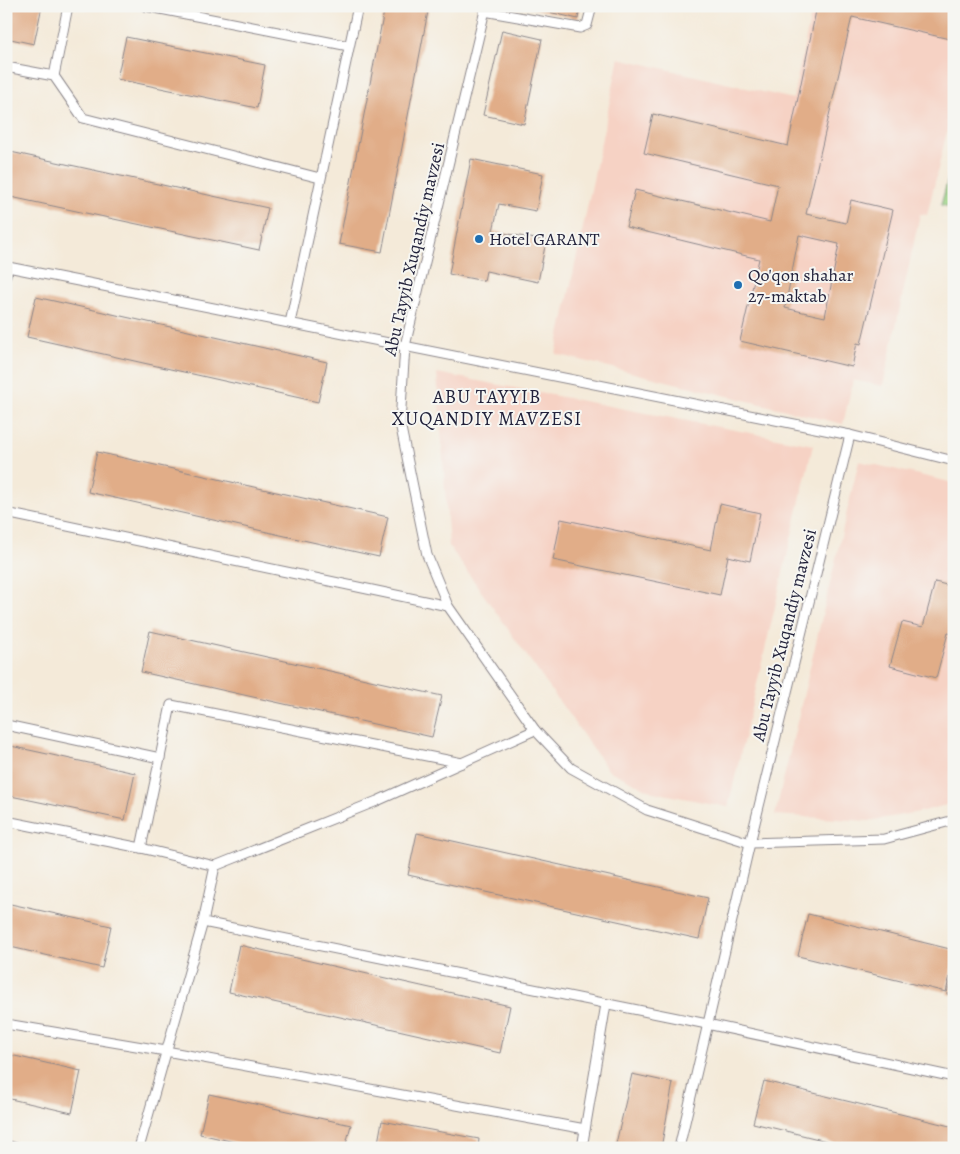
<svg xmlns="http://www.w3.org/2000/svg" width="960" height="1154" font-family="Alegreya,serif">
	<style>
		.built { fill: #f6d2c4 }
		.green { fill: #9cd384; stroke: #5f7a60 }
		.building { fill: #e1ad88; fill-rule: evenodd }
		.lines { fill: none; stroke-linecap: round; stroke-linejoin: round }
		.service-casing { stroke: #8b868a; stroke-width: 11 }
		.service { stroke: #fff; stroke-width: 9 }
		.poi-dot { fill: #1f6fb2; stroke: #f6f6f2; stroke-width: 2 }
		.labels { text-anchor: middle; stroke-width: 4; stroke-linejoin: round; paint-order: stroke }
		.poi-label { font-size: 18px; fill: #22223b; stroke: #f6f6f2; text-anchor: start }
		.street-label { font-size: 18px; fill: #22223b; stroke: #f6f6f2 }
		.neighbourhood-label { font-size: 19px; letter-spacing: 1px; fill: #22223b; stroke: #f6f6f2 }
	</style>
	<rect width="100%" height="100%" fill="#f6f6f2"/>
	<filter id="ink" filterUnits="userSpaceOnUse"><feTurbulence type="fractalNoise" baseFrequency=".02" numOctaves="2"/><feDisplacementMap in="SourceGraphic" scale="10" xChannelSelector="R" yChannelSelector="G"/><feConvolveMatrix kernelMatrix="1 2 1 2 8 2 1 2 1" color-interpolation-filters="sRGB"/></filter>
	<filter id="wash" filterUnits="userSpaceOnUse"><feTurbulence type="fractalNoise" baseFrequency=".0096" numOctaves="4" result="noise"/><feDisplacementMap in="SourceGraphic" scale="20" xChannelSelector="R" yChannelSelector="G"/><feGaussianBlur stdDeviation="1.12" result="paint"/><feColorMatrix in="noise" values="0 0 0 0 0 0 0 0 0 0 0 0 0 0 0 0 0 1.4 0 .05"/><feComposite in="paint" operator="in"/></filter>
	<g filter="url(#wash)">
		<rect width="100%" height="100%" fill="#f4ead9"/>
		<g class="built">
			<polygon points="813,6 926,6 954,13 954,102 927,215 920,214 883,386 853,380 843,424 556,354 619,58 793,99"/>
			<polygon points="437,373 813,445 728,807 653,792 608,770 449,546"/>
			<polygon points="859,461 954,483 954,803 919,812 868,821 775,815"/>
		</g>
		<polygon class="green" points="954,157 954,208 941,205"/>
		<g id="blocks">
			<g class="building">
				<polygon points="6,6 42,6 34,44 6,38"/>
				<polygon points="385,6 429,6 382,252 339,244"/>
				<polygon points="524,6 580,6 578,19"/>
				<path d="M817,6h111l26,6v28l-102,-23 -46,197 40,9 5,-23 42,10 -32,134 -4,-1 -5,24 -112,-26 19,-82 -133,-32 9,-37 135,32 8,-37 -134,-32 9,-39 135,32zM799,235l40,9 -14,73 -40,-9z"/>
				<polygon points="502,30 542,39 524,124 483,115"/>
				<polygon points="126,37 265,65 257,108 117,79"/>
				<polygon points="6,151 268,208 259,250 6,196"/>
				<polygon points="471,159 543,174 536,211 499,204 493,231 546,241 538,282 486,271 484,281 449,274"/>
				<polygon points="36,297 327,362 318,402 27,337"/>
				<polygon points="97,452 388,517 379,557 88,492"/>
				<polygon points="720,504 760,513 750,561 728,556 720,595 553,560 561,519 711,550"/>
				<polygon points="935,582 954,587 954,634 948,633 936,678 890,666 902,622 923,627"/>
				<polygon points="150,631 442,696 432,737 141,672"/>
				<polygon points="6,745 135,773 125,820 6,795"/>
				<polygon points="417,833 708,898 699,939 408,875"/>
				<polygon points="6,903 111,926 102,968 6,946"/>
				<polygon points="808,914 954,950 954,959 946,992 798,956"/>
				<polygon points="239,945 510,1006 500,1053 229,992"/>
				<polygon points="953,970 954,970 954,995 947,994"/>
				<polygon points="6,1054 81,1071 72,1113 6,1098"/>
				<polygon points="632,1074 673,1083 661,1148 615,1148"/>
				<polygon points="764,1081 954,1127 954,1148 855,1148 753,1123"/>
				<polygon points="209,1094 351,1125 345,1148 260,1148 200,1134"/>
				<polygon points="382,1121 479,1139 478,1148 377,1148"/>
			</g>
		</g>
	</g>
	<g filter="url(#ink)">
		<use href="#blocks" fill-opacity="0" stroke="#8b868a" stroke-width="1"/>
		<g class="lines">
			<g class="service-casing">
				<g id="service">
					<polyline points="145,6 349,46"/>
					<polyline points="486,6 405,346 400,423 427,555 448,606 535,730 571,768 647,810 750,843 884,839 954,820"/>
					<polyline points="484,11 580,28 587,25 592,6"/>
					<polyline points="6,67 54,76 83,118 320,178"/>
					<polyline points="54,76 68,6"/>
					<polyline points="6,275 8,267 850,435 954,461"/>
					<polyline points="290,323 358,6"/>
					<polyline points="6,513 448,606"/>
					<polyline points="6,725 160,758"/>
					<polyline points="6,821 141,848 215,866"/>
					<polyline points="141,848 171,705 462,763"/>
					<polyline points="203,922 707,1024 954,1077"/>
					<polyline points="6,1024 166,1051 585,1129"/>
					<polyline points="6,1145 16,1148"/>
					<polyline points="139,1148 203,922 215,866 377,801 535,730"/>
					<polyline points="582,1148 606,1004"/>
					<polyline points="679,1148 750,843 850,435"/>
				</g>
			</g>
			<use href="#service" class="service"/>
		</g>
	</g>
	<g class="poi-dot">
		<circle cx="479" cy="239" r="5"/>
		<circle cx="738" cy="285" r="5"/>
	</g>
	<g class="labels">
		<g class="poi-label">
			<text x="489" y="245">Hotel GARANT</text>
			<text x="748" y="281">Qo'qon shahar<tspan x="748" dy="21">27-maktab</tspan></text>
		</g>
		<g class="street-label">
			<text transform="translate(414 249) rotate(-77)" y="6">Abu Tayyib Xuqandiy mavzesi</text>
			<text transform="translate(784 635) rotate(-76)" y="6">Abu Tayyib Xuqandiy mavzesi</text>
		</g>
		<g class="neighbourhood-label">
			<text x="487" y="403">ABU TAYYIB<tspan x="487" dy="22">XUQANDIY MAVZESI</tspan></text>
		</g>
	</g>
	<rect width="960" height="1154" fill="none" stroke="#f6f6f2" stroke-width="25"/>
</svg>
